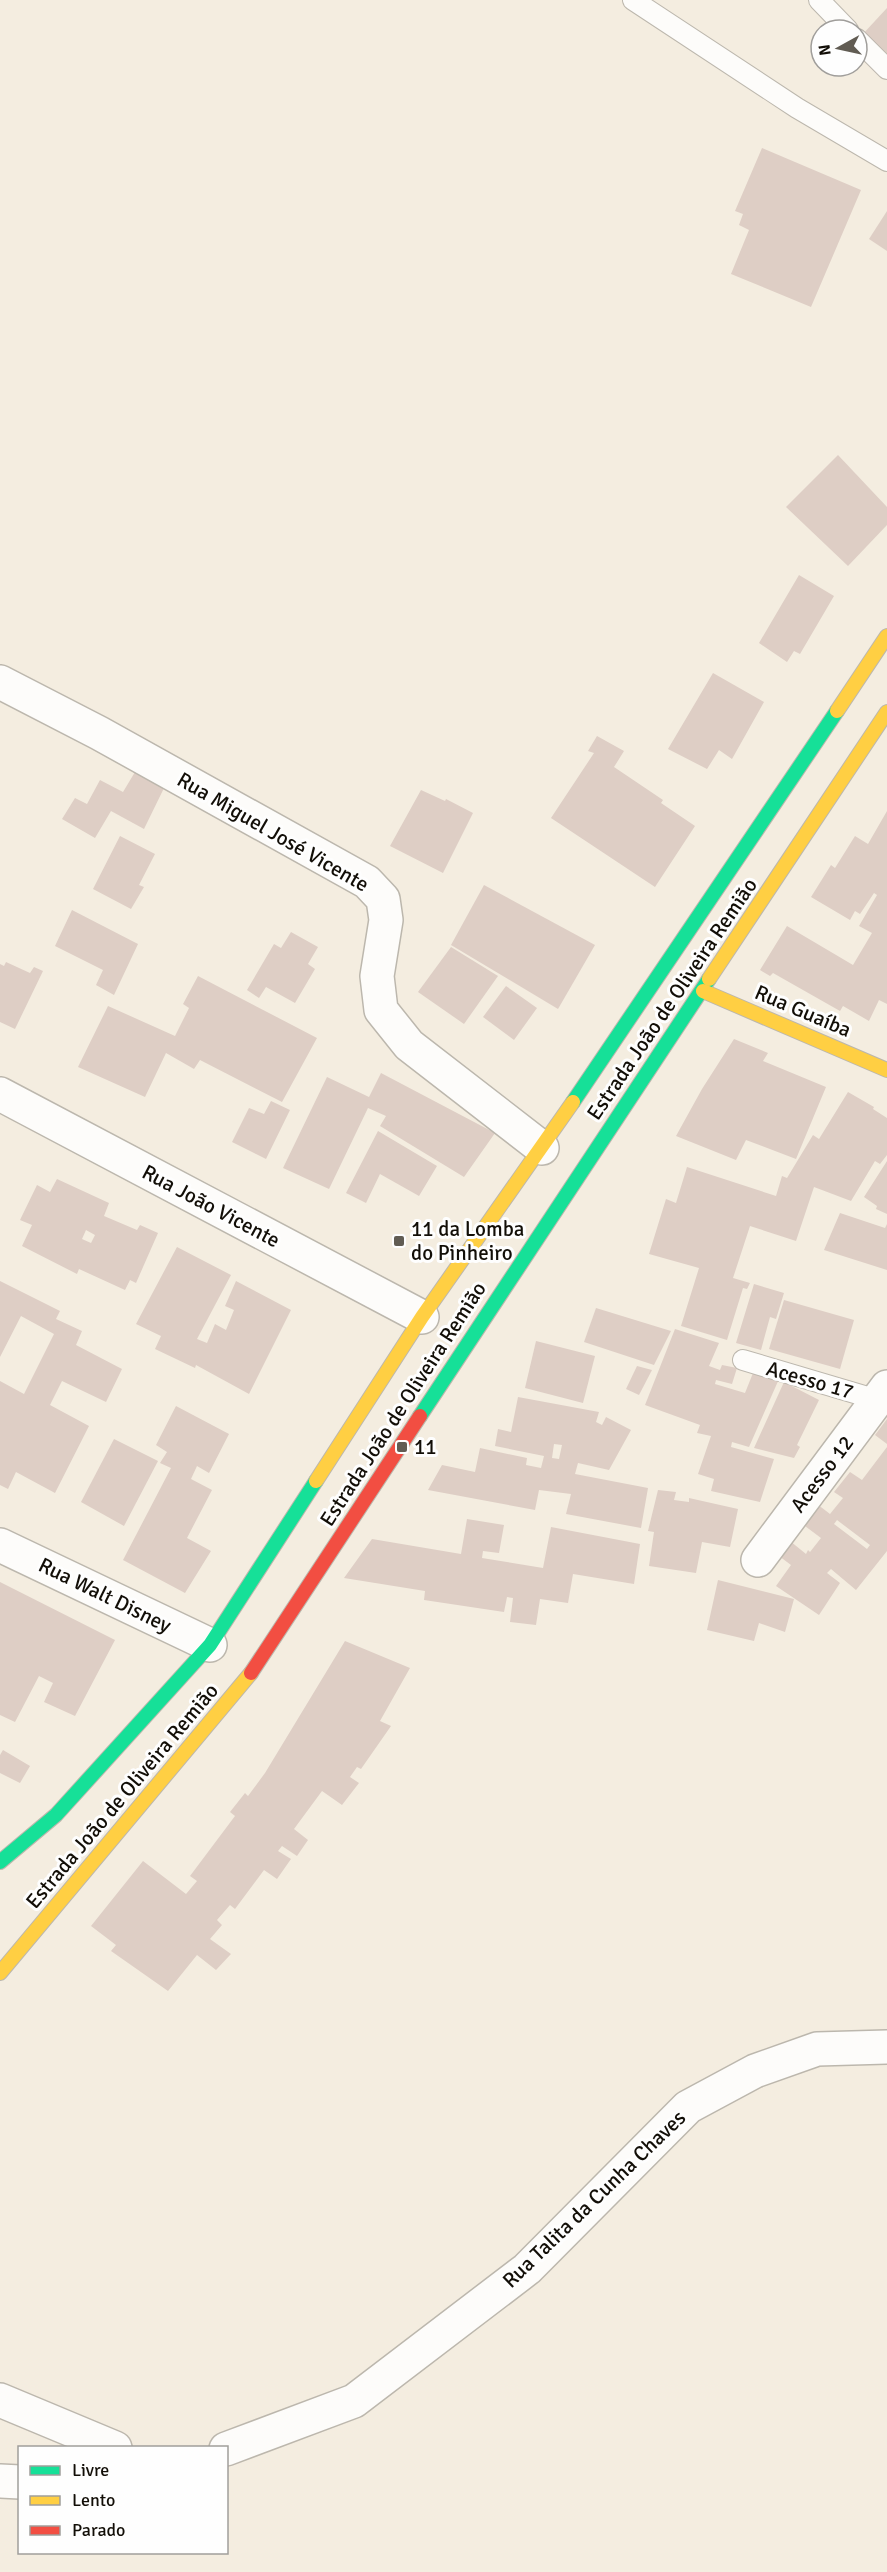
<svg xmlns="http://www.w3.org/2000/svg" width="887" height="2572" font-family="Signika,sans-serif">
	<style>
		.building { fill: #decec5; fill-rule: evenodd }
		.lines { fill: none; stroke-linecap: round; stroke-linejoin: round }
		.lane-casing { stroke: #bcb7ad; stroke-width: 22 }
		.street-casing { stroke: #bcb7ad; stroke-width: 36 }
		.fast-casing { stroke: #bcb7ad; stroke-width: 16 }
		.slow-casing { stroke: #bcb7ad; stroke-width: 16 }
		.jam-casing { stroke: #bcb7ad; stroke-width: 16 }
		.lane { stroke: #fdfcfa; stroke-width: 20 }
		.street { stroke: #fdfcfa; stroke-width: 33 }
		.fast { stroke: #16e098; stroke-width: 14 }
		.slow { stroke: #ffcf43; stroke-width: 14 }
		.jam { stroke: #f24e42; stroke-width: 14 }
		.poi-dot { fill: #615c53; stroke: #fefefe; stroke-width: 2 }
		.labels { text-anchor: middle; stroke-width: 6; stroke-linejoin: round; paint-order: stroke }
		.street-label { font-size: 21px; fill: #120e07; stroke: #fefefe }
		.poi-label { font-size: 21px; fill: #120e07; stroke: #fefefe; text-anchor: start }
	</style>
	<rect width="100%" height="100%" fill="#f4ede0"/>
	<g class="building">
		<polygon points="887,8 887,58 862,35"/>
		<polygon points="762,148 861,190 811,307 731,274 749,230 739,225 743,214 735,211"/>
		<polygon points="887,211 887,251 869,239"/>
		<polygon points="838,455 887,507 887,525 848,566 786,507"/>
		<polygon points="799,575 834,596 800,654 794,651 787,662 759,643"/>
		<polygon points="713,673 764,702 732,759 719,750 707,769 668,749"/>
		<polygon points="597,736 624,751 614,767 663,800 661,803 695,826 655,887 551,818 594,753 588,751"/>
		<polygon points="135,772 165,786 144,829 111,811 95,838 62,819 75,798 87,804 100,780 123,792"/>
		<polygon points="421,790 445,801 446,799 473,813 443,873 390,846"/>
		<polygon points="887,811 887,1004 879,1000 869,1021 843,1006 840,1011 773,973 770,976 760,970 787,926 853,965 872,933 859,926 877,895 874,893 860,914 855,911 850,920 811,897 831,865 835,868 855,836 868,844"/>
		<polygon points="120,836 155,854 139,885 144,887 131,909 93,889"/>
		<polygon points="484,885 595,945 558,1009 451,945"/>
		<polygon points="72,910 138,944 114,995 96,985 103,970 55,946"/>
		<polygon points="291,932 318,947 308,964 315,969 295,1003 266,987 259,998 247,990 274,944 281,948"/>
		<polygon points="451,947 498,976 464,1024 418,992"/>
		<polygon points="6,962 30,973 34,967 43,971 15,1029 0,1022 0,964 4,966"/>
		<polygon points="198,976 317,1038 282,1102 200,1060 194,1069 166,1053 145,1097 78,1067 108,1006 175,1036 189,1008 183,1004"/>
		<polygon points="506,986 537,1008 514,1040 483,1017"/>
		<polygon points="734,1039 768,1053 763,1061 826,1087 796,1159 746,1140 736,1160 676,1136 702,1089"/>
		<polygon points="381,1073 495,1133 464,1177 380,1126 386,1116 368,1108 329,1189 283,1168 327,1077 369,1097"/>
		<polygon points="848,1092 874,1107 873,1109 887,1118 887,1155 880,1164 875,1161 851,1201 814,1187 796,1241 750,1226 733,1278 750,1283 747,1289 743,1288 727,1340 681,1326 699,1268 649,1254 666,1199 676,1203 687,1167 776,1196 782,1176 787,1178 813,1135 819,1139"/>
		<polygon points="271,1101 290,1110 266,1159 232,1142 249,1108 264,1114"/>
		<polygon points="378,1131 437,1166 419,1196 380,1174 366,1203 346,1193"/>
		<polygon points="887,1161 887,1214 876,1209 877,1206 864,1197"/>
		<path d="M57,1179l52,24 -5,13 33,14 3,-5 18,8 -22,50 -6,-3 -5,10 -46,-21 -2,5 -55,-28 10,-21 -12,-5 17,-35 13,7zM86,1230l9,5 -4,8 -9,-4z"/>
		<polygon points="840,1213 885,1228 887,1224 887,1270 824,1250"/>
		<polygon points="177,1247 231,1275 197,1339 207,1343 215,1324 226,1330 234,1310 225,1306 236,1281 291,1310 249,1394 196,1365 195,1368 155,1349 161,1336 136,1324"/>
		<polygon points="0,1281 60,1311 56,1319 82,1331 76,1345 122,1369 106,1402 62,1381 50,1405 89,1426 55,1493 16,1472 8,1489 0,1485 0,1381 24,1394 54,1334 21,1316 0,1357"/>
		<polygon points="754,1284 784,1293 776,1319 770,1317 761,1350 736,1343"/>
		<polygon points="784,1300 854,1320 840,1369 769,1349"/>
		<polygon points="596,1308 671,1331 654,1365 584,1342"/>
		<polygon points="675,1329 719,1343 709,1366 720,1370 722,1365 737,1368 732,1384 716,1380 715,1384 745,1393 753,1373 779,1379 749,1447 732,1442 731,1447 774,1459 760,1502 711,1491 714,1479 698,1474 711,1436 697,1433 700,1425 645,1405"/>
		<polygon points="536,1341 595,1356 583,1403 525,1388"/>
		<polygon points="637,1366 652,1370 639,1395 626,1389"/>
		<polygon points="784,1382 819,1400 797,1445 800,1447 794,1458 754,1448"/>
		<path d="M518,1397l81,15 -3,10 6,3 4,-8 25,13 -22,40 -31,-7 -3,11 73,14 -7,40 -75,-14 5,-20 -32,-4 -4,20 -107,-20 14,-25 33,7 5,-24 47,10 -1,7 15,3 3,-12 -49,-10 3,-17 13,3zM554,1444l8,1 -3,14 -7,-1z"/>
		<polygon points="176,1406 229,1434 209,1473 197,1466 191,1479 212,1490 187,1538 211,1551 185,1593 123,1560 171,1468 160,1463 167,1452 156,1445"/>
		<polygon points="887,1419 887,1444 875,1435"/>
		<polygon points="114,1439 158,1461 124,1526 81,1502"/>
		<path d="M887,1447v104l-31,39 -25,-21 -4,4 13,10 -21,32 -43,-29 15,-21 -12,-9 11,-15 16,13 2,-4 2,2 11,-14 -16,-12 2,-4 -2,-1 12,-17 13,10 13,-16 -9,-6 16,-20 12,8zM837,1520l33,25 -3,4 -33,-25z"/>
		<polygon points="658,1490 676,1492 674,1500 689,1502 689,1498 738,1509 730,1547 702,1542 696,1573 649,1566 654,1532 648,1531"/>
		<polygon points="467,1519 504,1525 499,1553 483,1551 482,1558 543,1568 551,1527 640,1544 634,1584 573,1574 568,1603 540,1599 536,1625 510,1622 513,1598 507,1597 504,1612 424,1600 425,1591 344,1578 372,1539 461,1554"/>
		<polygon points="718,1580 794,1599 785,1632 759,1623 754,1641 707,1630"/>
		<polygon points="0,1582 115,1640 75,1716 44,1702 53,1683 39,1676 15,1722 0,1715"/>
		<polygon points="345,1641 410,1668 380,1721 391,1726 361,1769 357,1767 350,1777 359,1783 342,1805 322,1791 294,1829 308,1840 297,1856 282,1846 278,1851 291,1859 277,1879 264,1870 235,1909 230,1905 217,1920 222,1925 210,1939 231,1954 216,1970 197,1955 168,1991 111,1951 116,1945 91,1926 143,1861 186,1894 197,1881 190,1876 235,1816 230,1812 245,1793 248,1796 265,1773"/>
		<polygon points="3,1750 30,1766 20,1783 0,1773 0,1755"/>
	</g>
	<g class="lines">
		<g class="lane-casing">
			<g id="lane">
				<polyline points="633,0 797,108 887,161"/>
				<polyline points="819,0 848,30"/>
				<polyline points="857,39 887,69"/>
				<polyline points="743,1360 878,1400"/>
			</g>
		</g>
		<g class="street-casing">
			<g id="street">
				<polyline points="0,682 99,733 367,882 383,899 386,920 377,976 381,1010 409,1045 542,1148"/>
				<polyline points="0,1094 422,1317"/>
				<polyline points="0,1545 210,1645"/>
				<polyline points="758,1560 887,1387"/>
				<polyline points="0,2400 115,2448"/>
				<polyline points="226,2449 354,2401 527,2269 688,2107 755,2071 817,2049 887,2047"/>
				<polyline points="0,2481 20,2482"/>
			</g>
		</g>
		<g class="fast-casing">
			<g id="fast">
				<polyline points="573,1102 837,711"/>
				<polyline points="420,1416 709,979"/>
				<polyline points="0,1862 56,1815 210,1645 316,1481"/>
			</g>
		</g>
		<g class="slow-casing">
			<g id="slow">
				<polyline points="837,711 887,636"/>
				<polyline points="709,979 887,712"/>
				<polyline points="703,991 887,1070"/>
				<polyline points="316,1481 422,1317 573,1102"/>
				<polyline points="0,1973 251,1673"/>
			</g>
		</g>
		<g class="jam-casing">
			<polyline id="jam" points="251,1673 420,1416"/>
		</g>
		<use href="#lane" class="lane"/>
		<use href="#street" class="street"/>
		<use href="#fast" class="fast"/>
		<use href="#slow" class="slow"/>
		<use href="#jam" class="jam"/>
	</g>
	<g class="poi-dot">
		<rect x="393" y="1235" width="12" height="12" rx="3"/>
		<rect x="396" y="1441" width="12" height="12" rx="3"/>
	</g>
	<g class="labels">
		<g class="street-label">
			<text transform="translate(273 832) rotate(30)" y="7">Rua Miguel José Vicente</text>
			<text transform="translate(672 999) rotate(-56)" y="7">Estrada João de Oliveira Remião</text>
			<text transform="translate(803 1011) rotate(23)" y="7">Rua Guaíba</text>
			<text transform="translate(211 1206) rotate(28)" y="7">Rua João Vicente</text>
			<text transform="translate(810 1380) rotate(16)" y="7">Acesso 17</text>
			<text transform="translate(403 1404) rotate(-57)" y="7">Estrada João de Oliveira Remião</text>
			<text transform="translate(822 1474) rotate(-53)" y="7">Acesso 12</text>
			<text transform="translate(105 1595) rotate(26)" y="7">Rua Walt Disney</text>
			<text transform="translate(122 1796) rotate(-50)" y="7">Estrada João de Oliveira Remião</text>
			<text transform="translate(594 2199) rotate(-44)" y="7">Rua Talita da Cunha Chaves</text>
		</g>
		<g class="poi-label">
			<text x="411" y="1236">11 da Lomba<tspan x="411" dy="24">do Pinheiro</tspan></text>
			<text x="414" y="1454">11</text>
		</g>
	</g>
	<rect x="18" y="2446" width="210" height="108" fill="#fefefe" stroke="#a09e9b" stroke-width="1.5"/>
	<rect x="30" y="2466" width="30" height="9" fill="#16e098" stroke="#a09e9b" stroke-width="1.5"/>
	<text x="72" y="2476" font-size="18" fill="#120e07">Livre</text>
	<rect x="30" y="2496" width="30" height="9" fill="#ffcf43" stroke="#a09e9b" stroke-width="1.5"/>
	<text x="72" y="2506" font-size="18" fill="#120e07">Lento</text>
	<rect x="30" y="2526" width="30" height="9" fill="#f24e42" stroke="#a09e9b" stroke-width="1.5"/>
	<text x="72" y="2536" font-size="18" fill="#120e07">Parado</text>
	<g transform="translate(839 48) rotate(262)"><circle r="28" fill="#fefefe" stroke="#a09e9b" stroke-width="1.5"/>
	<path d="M0-4.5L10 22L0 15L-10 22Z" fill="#615c53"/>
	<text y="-9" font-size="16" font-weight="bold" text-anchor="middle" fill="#120e07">N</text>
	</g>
</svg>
